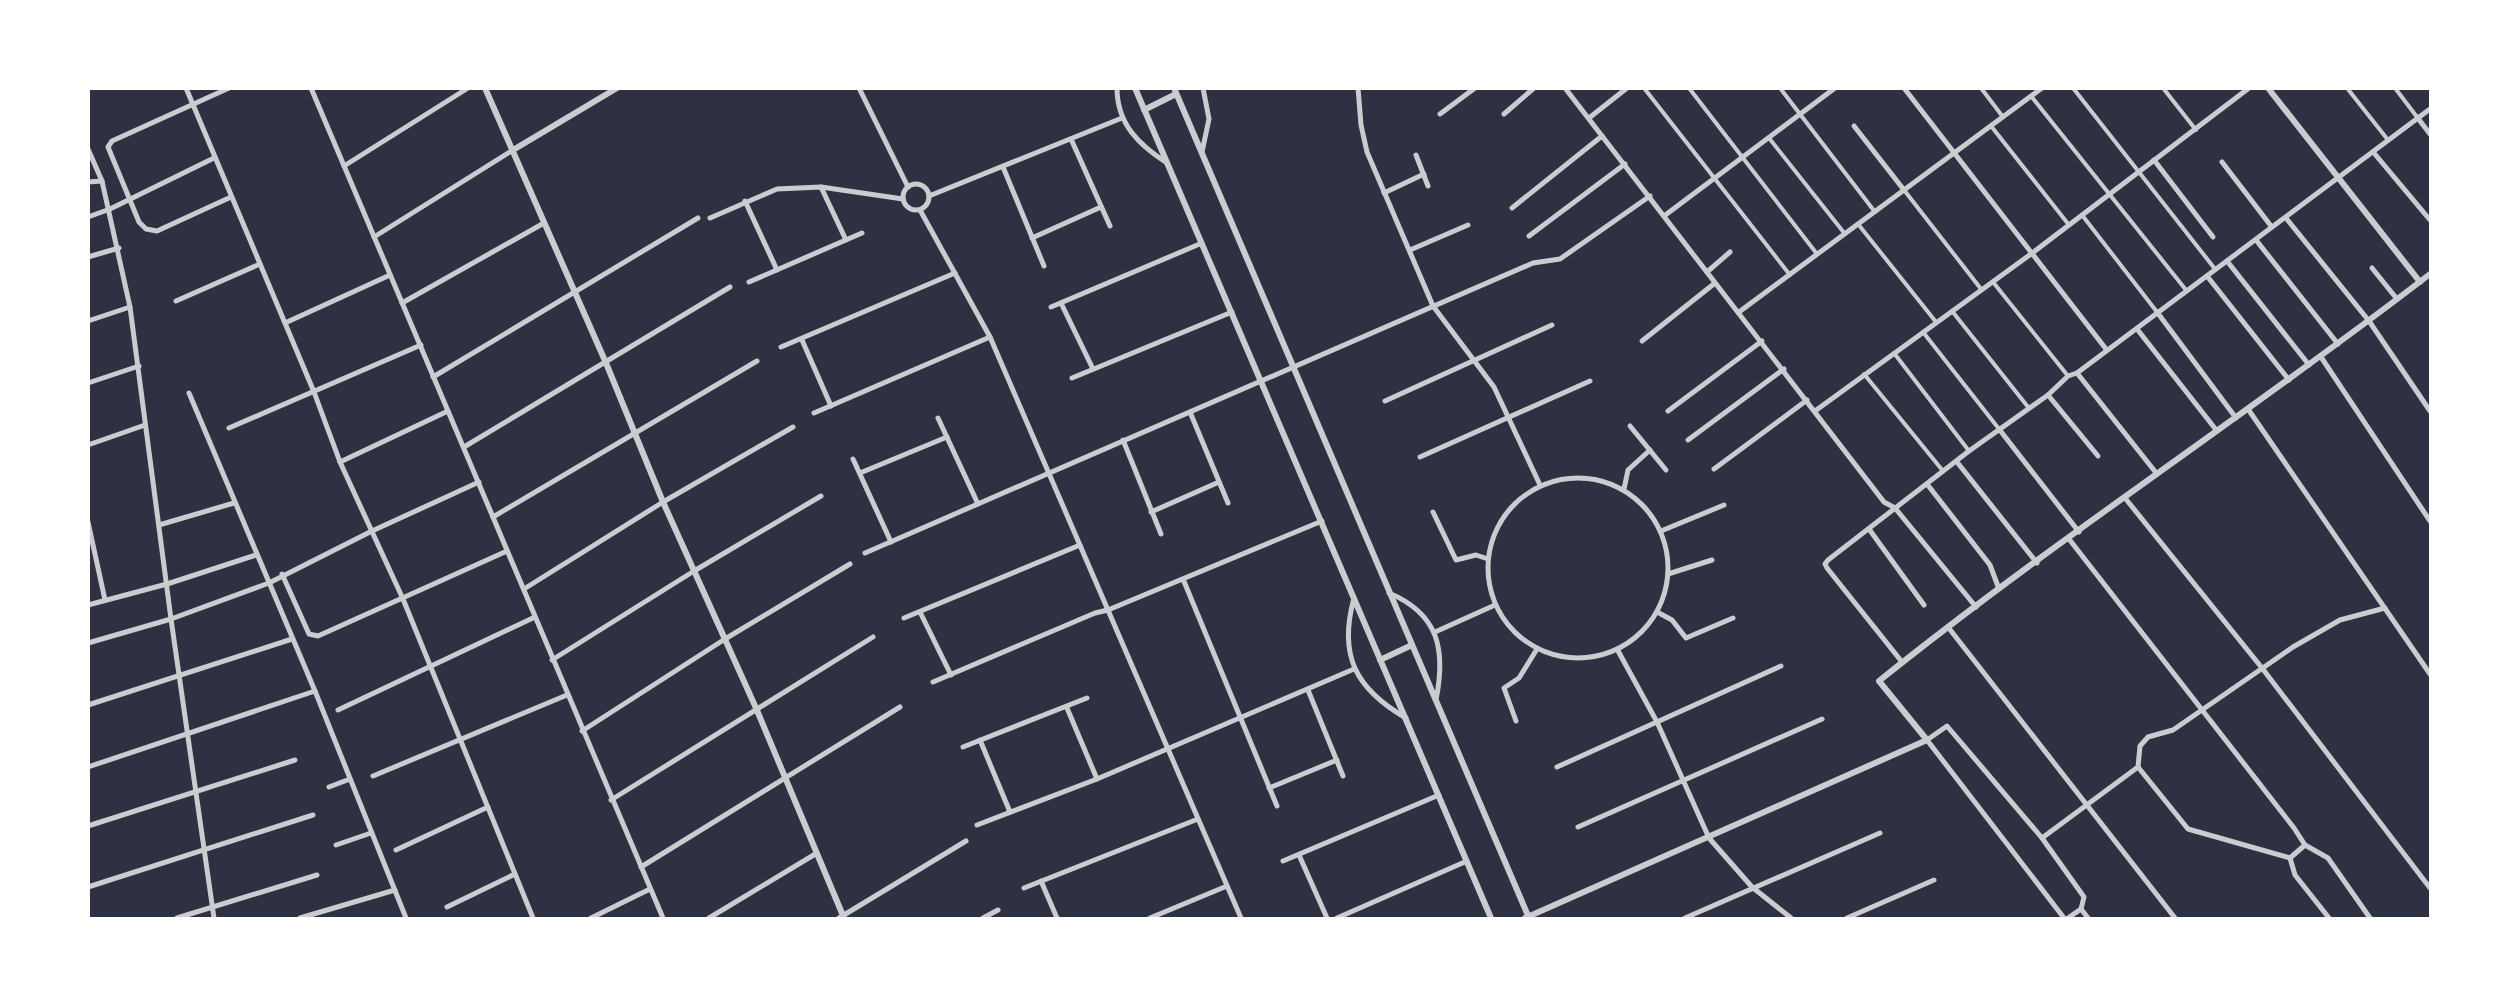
<svg xmlns="http://www.w3.org/2000/svg" width="2519" height="1007" font-family="'Varela Round',sans-serif">
	<style>
		.lines { fill: none; stroke-linecap: round; stroke-linejoin: round }
		.pedestrian { stroke: #caccd0; stroke-width: 4 }
		.minor { stroke: #caccd0; stroke-width: 5 }
		.tertiary { stroke: #caccd0; stroke-width: 6 }
	</style>
	<rect width="100%" height="100%" fill="#2d3142"/>
	<g class="lines">
		<g class="pedestrian">
			<polyline points="1644,88 1790,275"/>
			<polyline points="1689,88 1817,254"/>
			<polyline points="1780,88 1875,212"/>
			<polyline points="1981,88 2003,117"/>
			<polyline points="2073,88 2215,269"/>
			<polyline points="2163,88 2196,130"/>
			<polyline points="2347,88 2388,140"/>
			<polyline points="2395,88 2417,117"/>
			<polyline points="2031,96 2186,290"/>
			<polyline points="1991,126 2069,225"/>
			<polyline points="1769,138 1845,234"/>
			<polyline points="1904,190 1981,289"/>
			<polyline points="2082,215 2157,312"/>
			<polyline points="1858,224 1936,322"/>
			<polyline points="1993,282 2068,376"/>
			<polyline points="1952,311 2028,407"/>
			<polyline points="1923,332 1999,429"/>
			<polyline points="1894,353 1969,451"/>
			<polyline points="1864,374 1943,471"/>
		</g>
		<g class="minor">
			<polyline points="186,88 314,392 340,462 403,599 533,918"/>
			<polyline points="229,88 112,141 108,147 139,222 146,229 157,231 231,197"/>
			<polyline points="311,88 663,918"/>
			<polyline points="859,88 908,187"/>
			<path d="M1117,88c0,36 22,57 50,75"/>
			<polyline points="1358,88 1361,125 1367,152 1433,306 1494,387 1540,485"/>
			<polyline points="1565,88 1884,502 1895,508 1976,607"/>
			<polyline points="1904,88 2106,349"/>
			<polyline points="1440,114 1475,88"/>
			<polyline points="1504,114 1534,88"/>
			<polyline points="2417,117 2430,134"/>
			<polyline points="1589,118 1627,88"/>
			<polyline points="1854,126 1904,190"/>
			<polyline points="1071,139 1110,226"/>
			<polyline points="88,149 102,181 130,307 171,619 214,918"/>
			<polyline points="1202,152 1209,119 1203,88"/>
			<polyline points="2374,153 2430,220"/>
			<polyline points="1416,155 1428,186"/>
			<polyline points="2154,160 2213,237"/>
			<polyline points="2222,162 2271,226"/>
			<polyline points="344,166 468,88"/>
			<polyline points="1003,167 1044,266"/>
			<polyline points="88,182 102,181"/>
			<circle cx="916" cy="197" r="13"/>
			<polyline points="821,187 846,240"/>
			<polyline points="1384,193 1424,174"/>
			<polyline points="929,196 1122,118"/>
			<polyline points="745,201 777,270"/>
			<polyline points="1512,208 1602,136"/>
			<polyline points="920,210 990,337 1241,918"/>
			<polyline points="1664,216 1835,88"/>
			<polyline points="88,217 110,209 214,158"/>
			<polyline points="710,218 777,189 821,187 903,199"/>
			<polyline points="2286,218 2369,321 2430,411"/>
			<polyline points="1529,236 1625,164"/>
			<polyline points="374,237 513,150"/>
			<polyline points="1032,238 1101,207"/>
			<polyline points="2256,240 2338,344"/>
			<polyline points="1410,250 1468,225"/>
			<polyline points="88,257 119,248"/>
			<polyline points="2227,261 2309,365"/>
			<polyline points="2372,268 2397,299"/>
			<polyline points="1707,272 1730,252"/>
			<polyline points="2207,276 2289,380"/>
			<polyline points="749,282 862,233"/>
			<polyline points="176,301 260,264"/>
			<polyline points="402,303 544,223"/>
			<polyline points="1061,303 1093,369"/>
			<polyline points="1051,307 1202,243"/>
			<polyline points="1739,312 2042,88"/>
			<polyline points="2157,312 2236,418"/>
			<polyline points="88,321 130,307"/>
			<polyline points="285,323 390,275"/>
			<polyline points="2137,329 2217,431"/>
			<polyline points="802,340 831,406"/>
			<polyline points="1642,341 1715,283"/>
			<polyline points="781,347 955,273"/>
			<polyline points="2321,357 2430,521"/>
			<polyline points="2077,373 2157,474"/>
			<polyline points="433,377 698,218"/>
			<polyline points="1072,378 1232,312"/>
			<polyline points="88,383 139,366"/>
			<polyline points="189,393 315,691 406,918"/>
			<polyline points="2048,395 2098,456"/>
			<polyline points="1385,401 1552,325"/>
			<polyline points="2248,409 2430,674"/>
			<polyline points="1668,411 1762,341"/>
			<polyline points="1815,411 2031,254 2249,88"/>
			<polyline points="1190,412 1228,503"/>
			<polyline points="814,413 990,337"/>
			<polyline points="938,418 978,504"/>
			<polyline points="1630,426 1666,470"/>
			<polyline points="229,428 421,345"/>
			<polyline points="1999,429 2079,532"/>
			<polyline points="1123,440 1161,534"/>
			<polyline points="1688,440 1784,369"/>
			<polyline points="88,445 145,425"/>
			<polyline points="464,447 730,287"/>
			<polyline points="1420,457 1590,381"/>
			<polyline points="853,459 891,542"/>
			<polyline points="340,462 448,411"/>
			<polyline points="1957,462 2037,563"/>
			<polyline points="1714,469 1807,400"/>
			<polyline points="860,473 947,437"/>
			<circle cx="1578" cy="568" r="90"/>
			<polyline points="1927,484 1990,565 1999,589"/>
			<polyline points="1624,489 1628,470 1650,450"/>
			<polyline points="2125,498 2262,668 2430,888"/>
			<polyline points="1151,512 1219,482"/>
			<polyline points="1433,512 1456,560 1476,555 1488,559"/>
			<polyline points="493,517 757,361"/>
			<polyline points="88,522 105,600"/>
			<polyline points="159,525 234,503"/>
			<polyline points="1869,529 1924,605"/>
			<polyline points="1661,531 1724,505"/>
			<polyline points="2069,539 2294,828 2305,845 2328,858 2370,918"/>
			<polyline points="865,553 1533,263 1560,259 1650,196"/>
			<polyline points="282,574 309,634 318,636 507,551"/>
			<polyline points="1668,574 1712,560"/>
			<polyline points="1183,579 1277,806"/>
			<polyline points="524,589 663,502 793,427"/>
			<path d="M1389,593c50,21 57,57 47,107"/>
			<path d="M1354,598c-16,58 2,91 52,120"/>
			<polyline points="88,605 167,584 256,555"/>
			<polyline points="920,612 951,675"/>
			<polyline points="1657,612 1672,620 1686,638 1733,618"/>
			<polyline points="904,618 1080,545"/>
			<polyline points="1948,627 2175,918"/>
			<polyline points="1435,632 1495,605"/>
			<polyline points="88,643 171,619 269,583 372,531 479,482"/>
			<polyline points="1617,649 1657,722 1709,838 1752,887 1791,918"/>
			<polyline points="552,660 694,571 821,496"/>
			<polyline points="1902,662 1827,568 1825,564 1828,560 1969,451 2048,395 2068,376 2077,373 2430,109"/>
			<polyline points="933,682 1095,613 1108,610 1322,521"/>
			<polyline points="1308,690 1343,776"/>
			<polyline points="88,705 292,639"/>
			<polyline points="1067,708 1097,779"/>
			<polyline points="338,710 535,617"/>
			<polyline points="1516,721 1504,688 1519,678 1537,649"/>
			<polyline points="582,731 725,639 850,564"/>
			<polyline points="980,740 1010,812"/>
			<polyline points="963,747 1087,698"/>
			<polyline points="88,767 315,691"/>
			<polyline points="1557,767 1781,666"/>
			<polyline points="2138,767 2188,829 2290,858"/>
			<polyline points="373,776 567,695"/>
			<polyline points="329,787 350,779"/>
			<polyline points="1269,788 1337,760"/>
			<polyline points="611,800 873,637"/>
			<polyline points="977,825 1097,779 1354,669"/>
			<polyline points="88,826 295,760"/>
			<polyline points="1578,827 1822,719"/>
			<polyline points="2042,838 2138,767 2140,746 2148,737 2173,730 2293,647 2340,620 2385,608"/>
			<polyline points="336,845 371,833"/>
			<polyline points="396,850 488,807"/>
			<polyline points="1299,855 1327,918"/>
			<polyline points="2290,858 2295,875 2329,918"/>
			<polyline points="2290,858 2305,845"/>
			<polyline points="1283,861 1439,795"/>
			<polyline points="641,867 900,707"/>
			<polyline points="1041,881 1057,918"/>
			<polyline points="88,887 313,815"/>
			<polyline points="1024,888 1198,819"/>
			<polyline points="447,907 515,874"/>
			<polyline points="177,918 317,875"/>
			<polyline points="300,918 395,890"/>
			<polyline points="591,918 650,889"/>
			<polyline points="709,918 817,853"/>
			<polyline points="839,918 966,841"/>
			<polyline points="983,918 998,910"/>
			<polyline points="1150,918 1227,886"/>
			<polyline points="1337,918 1467,861"/>
			<polyline points="1685,918 1880,833"/>
			<polyline points="1847,918 1934,880"/>
			<polyline points="2064,918 1927,740 1947,726 2042,838 2084,897 2081,909 2088,918"/>
			<polyline points="2068,918 2081,909"/>
		</g>
		<g class="tertiary">
			<polyline points="485,88 606,363 663,502 756,708 844,918"/>
			<polyline points="1135,88 1491,918"/>
			<polyline points="1174,88 1529,918"/>
			<polyline points="2268,88 2420,282"/>
			<polyline points="1144,110 1176,94"/>
			<polyline points="513,150 617,88"/>
			<polyline points="1380,660 1412,645"/>
			<path d="M1525,918l402,-178 -48,-59c178,-143 371,-268 551,-407"/>
		</g>
	</g>
	<rect width="2519" height="1007" fill="none" stroke="#ffffff" stroke-width="180"/>
</svg>
